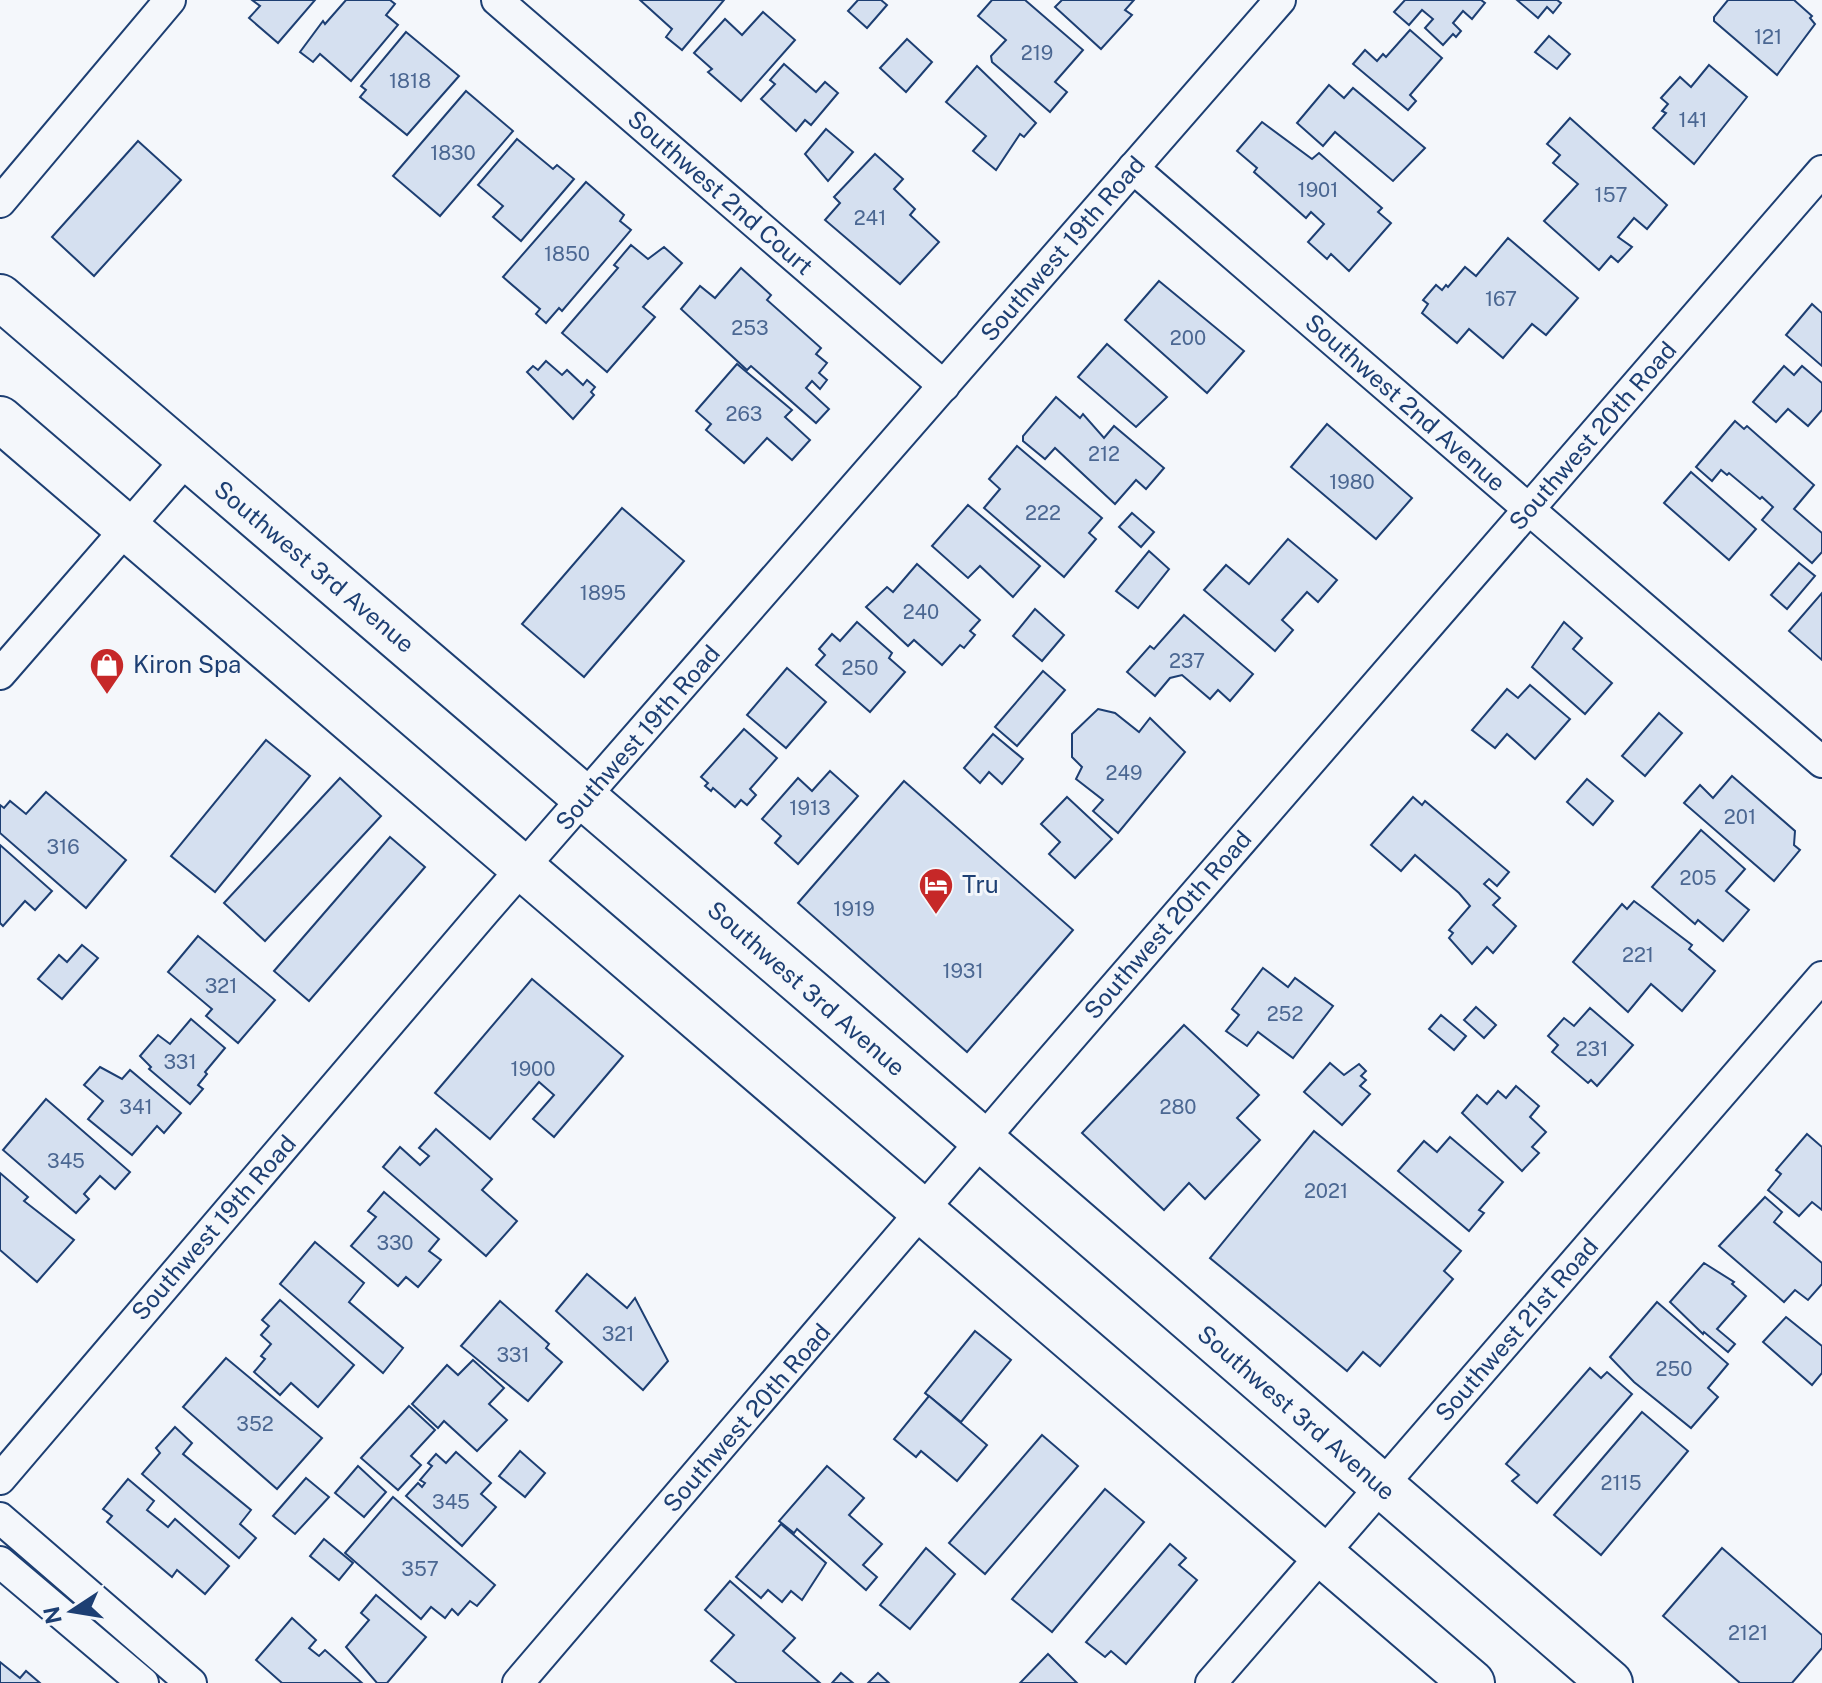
<svg xmlns="http://www.w3.org/2000/svg" width="1822" height="1683" font-family="'Public Sans',sans-serif">
	<style>
		.building { fill: #d5e0f0; stroke: #1d3f73; stroke-width: 2 }
		.lines { fill: none; stroke-linecap: round; stroke-linejoin: round }
		.street-casing { stroke: #1d3f73; stroke-width: 34 }
		.secondary-casing { stroke: #1d3f73; stroke-width: 48 }
		.street { stroke: #f4f7fb; stroke-width: 30 }
		.secondary { stroke: #f4f7fb; stroke-width: 44 }
		.labels { text-anchor: middle; stroke-width: 6; stroke-linejoin: round; paint-order: stroke }
		.number-label { font-size: 20px; fill: #4b6792 }
		.street-label { font-size: 24px; fill: #1d3f73; stroke: #f4f7fb }
		.poi-label { font-size: 24px; fill: #1d3f73; stroke: #f4f7fb; text-anchor: start }
	</style>
	<rect width="100%" height="100%" fill="#f4f7fb"/>
	<g class="building">
		<polygon points="252,0 315,0 278,43 249,18 260,6"/>
		<polygon points="346,0 390,0 395,4 386,15 398,25 351,81 320,54 313,62 300,52 323,21 325,24"/>
		<polygon points="640,0 724,0 682,50 666,37 672,29"/>
		<polygon points="858,0 881,0 887,5 867,28 848,11"/>
		<polygon points="992,0 1025,0 1083,50 1055,82 1067,92 1050,112 992,62 991,56 1006,40 978,16"/>
		<polygon points="1062,0 1134,0 1125,10 1132,15 1101,49 1055,7"/>
		<polygon points="1405,0 1481,0 1485,3 1472,19 1463,11 1453,23 1461,31 1456,37 1453,34 1443,45 1425,28 1433,19 1422,10 1409,25 1394,12"/>
		<polygon points="1517,0 1557,0 1561,3 1553,13 1547,7 1538,18"/>
		<polygon points="1728,0 1794,0 1812,16 1810,18 1815,24 1777,75 1714,21 1714,17"/>
		<polygon points="763,12 795,40 741,101 708,72 712,69 694,53 725,19 742,35"/>
		<polygon points="1410,30 1442,58 1410,95 1416,101 1408,110 1353,64 1365,50 1377,61 1383,54 1386,57"/>
		<polygon points="406,32 459,76 407,135 360,97 366,90 361,86"/>
		<polygon points="1549,36 1570,54 1557,69 1535,52"/>
		<polygon points="907,39 932,62 906,92 880,68"/>
		<polygon points="784,64 816,92 825,82 838,93 811,125 805,120 796,131 761,99 775,84 770,80"/>
		<polygon points="1709,65 1747,97 1694,164 1653,128 1666,113 1662,111 1668,104 1661,98 1680,77 1691,87"/>
		<polygon points="977,66 1036,123 1024,137 1020,134 996,170 973,151 986,136 946,102"/>
		<polygon points="1329,85 1344,98 1353,88 1425,148 1393,181 1335,132 1323,146 1297,123"/>
		<polygon points="466,91 513,131 440,216 393,176"/>
		<polygon points="1570,118 1667,205 1647,229 1634,218 1618,237 1632,247 1618,262 1611,256 1599,270 1544,221 1578,184 1553,163 1560,155 1547,144"/>
		<polygon points="1262,122 1312,159 1319,153 1382,208 1378,212 1391,223 1349,271 1331,254 1327,259 1308,242 1324,224 1311,212 1306,218 1254,172 1257,168 1237,151"/>
		<polygon points="826,129 853,152 828,181 805,154"/>
		<polygon points="517,139 553,169 557,165 574,179 521,241 493,217 503,206 478,185"/>
		<polygon points="138,141 181,180 94,276 52,237"/>
		<polygon points="875,154 903,179 894,189 915,209 910,215 939,242 900,284 825,220 840,203 834,197"/>
		<polygon points="586,182 624,215 620,221 631,230 562,311 559,308 546,323 536,314 540,309 503,277"/>
		<polygon points="1508,238 1578,298 1546,335 1532,324 1503,358 1469,329 1457,343 1422,313 1428,304 1423,300 1436,285 1442,290 1446,285 1448,287 1465,267 1476,276"/>
		<polygon points="631,245 648,259 664,247 682,263 643,307 655,317 607,372 562,333 618,268 614,265"/>
		<polygon points="741,268 771,295 767,300 821,348 816,354 827,363 819,373 827,380 820,389 812,381 806,388 829,409 816,423 751,366 747,370 681,309 700,286 715,298"/>
		<polygon points="1159,281 1244,351 1207,393 1125,320"/>
		<polygon points="1812,304 1822,313 1822,366 1786,335"/>
		<polygon points="1107,344 1167,397 1136,427 1078,377"/>
		<polygon points="546,361 562,375 567,370 583,385 587,380 595,387 591,392 594,395 573,419 527,372 533,366 538,370"/>
		<polygon points="737,364 792,410 785,417 810,440 792,460 767,438 744,463 706,430 711,424 696,411"/>
		<polygon points="1784,366 1794,375 1802,366 1822,383 1822,410 1808,426 1788,409 1776,422 1753,402"/>
		<polygon points="1056,397 1080,418 1083,414 1104,438 1114,426 1164,468 1146,489 1136,480 1115,504 1055,448 1045,459 1023,441 1023,436"/>
		<polygon points="1735,421 1744,429 1747,426 1814,485 1794,509 1822,533 1822,552 1812,563 1762,520 1773,507 1762,497 1760,499 1729,473 1727,475 1721,470 1712,481 1696,467"/>
		<polygon points="1327,424 1412,498 1376,539 1291,467"/>
		<polygon points="1017,446 1102,518 1089,533 1096,539 1064,577 984,508 1000,489 989,479"/>
		<polygon points="1691,472 1756,529 1729,560 1664,503"/>
		<polygon points="968,505 1040,566 1013,597 980,566 968,578 932,546"/>
		<polygon points="622,508 684,561 584,677 522,624"/>
		<polygon points="1132,513 1154,532 1141,547 1119,527"/>
		<polygon points="1288,539 1337,580 1318,602 1307,592 1282,620 1293,630 1275,651 1204,590 1226,565 1249,584"/>
		<polygon points="1149,551 1169,569 1138,608 1116,591"/>
		<polygon points="1799,563 1815,576 1787,609 1771,595"/>
		<polygon points="917,564 980,620 970,631 975,635 964,648 960,645 942,665 914,640 908,646 866,607 887,587 893,592"/>
		<polygon points="1822,593 1822,660 1789,631"/>
		<polygon points="1035,609 1064,635 1042,661 1013,636"/>
		<polygon points="1184,615 1253,674 1230,701 1218,690 1210,699 1182,675 1170,678 1155,696 1127,672 1150,646 1154,649"/>
		<polygon points="857,622 892,653 889,658 905,672 870,712 816,665 825,655 819,649 832,634 840,641"/>
		<polygon points="1564,622 1582,638 1573,649 1612,683 1585,714 1532,667"/>
		<polygon points="787,668 826,702 786,748 747,715"/>
		<polygon points="1043,671 1065,690 1017,746 995,727"/>
		<polygon points="1530,685 1570,719 1535,759 1507,734 1495,748 1472,730 1507,689 1518,698"/>
		<polygon points="1098,709 1115,713 1139,732 1150,718 1185,752 1118,833 1093,811 1103,800 1076,779 1082,767 1072,757 1072,734"/>
		<polygon points="1659,713 1682,733 1645,776 1622,756"/>
		<polygon points="744,729 777,758 750,789 756,795 747,805 741,800 735,807 713,788 711,791 705,786 708,783 701,777"/>
		<polygon points="993,734 1023,759 1002,784 989,772 980,783 964,768"/>
		<polygon points="266,740 310,776 215,892 171,856"/>
		<polygon points="830,771 858,796 798,864 775,843 781,836 762,819 798,778 812,791"/>
		<polygon points="1732,776 1795,831 1794,845 1800,850 1774,881 1684,803 1700,785 1713,798"/>
		<polygon points="340,778 381,816 265,941 224,903"/>
		<polygon points="1587,779 1613,801 1593,825 1567,802"/>
		<polygon points="904,781 1073,930 967,1052 798,903"/>
		<polygon points="46,792 126,860 86,908 0,833 0,805 4,808 10,801 26,814"/>
		<polygon points="1067,797 1112,839 1075,878 1049,854 1060,842 1041,824"/>
		<polygon points="1413,797 1422,805 1425,801 1509,872 1497,886 1489,879 1484,884 1500,898 1493,905 1516,926 1493,953 1487,947 1472,964 1449,938 1453,933 1449,930 1470,906 1459,893 1415,855 1401,871 1371,845"/>
		<polygon points="1701,830 1745,869 1726,891 1749,910 1723,941 1698,920 1695,924 1652,887"/>
		<polygon points="390,837 425,867 309,1001 274,971"/>
		<polygon points="0,845 52,891 35,910 25,901 3,926 0,923"/>
		<polygon points="1634,901 1692,945 1689,949 1715,971 1682,1011 1651,984 1628,1012 1573,962 1622,904 1627,909"/>
		<polygon points="198,936 275,1000 238,1043 206,1016 212,1009 168,972"/>
		<polygon points="82,945 98,958 62,999 38,979 59,955 67,962"/>
		<polygon points="1263,968 1288,987 1295,978 1333,1006 1293,1058 1258,1032 1247,1046 1226,1031 1239,1015 1232,1009"/>
		<polygon points="532,979 623,1056 554,1137 533,1119 554,1095 539,1082 490,1139 435,1093"/>
		<polygon points="1476,1007 1496,1025 1484,1038 1464,1020"/>
		<polygon points="1590,1008 1633,1045 1597,1086 1591,1080 1588,1083 1552,1052 1558,1045 1548,1036 1564,1018 1574,1026"/>
		<polygon points="1441,1015 1466,1036 1454,1050 1429,1029"/>
		<polygon points="191,1019 225,1048 205,1072 207,1074 198,1085 203,1089 190,1104 149,1069 151,1067 140,1056 158,1035 170,1044"/>
		<polygon points="1184,1025 1259,1095 1237,1118 1260,1140 1205,1199 1189,1183 1164,1210 1082,1133"/>
		<polygon points="1330,1063 1344,1075 1359,1064 1366,1071 1361,1076 1366,1080 1360,1086 1370,1094 1342,1125 1304,1092"/>
		<polygon points="100,1067 122,1079 130,1070 181,1113 164,1133 157,1126 132,1155 88,1119 103,1101 84,1085"/>
		<polygon points="1516,1086 1539,1106 1530,1117 1546,1132 1532,1147 1539,1153 1522,1171 1462,1113 1477,1095 1487,1104 1498,1091 1506,1098"/>
		<polygon points="46,1099 130,1172 115,1189 100,1176 84,1194 89,1199 76,1213 3,1150"/>
		<polygon points="436,1129 492,1179 482,1190 517,1221 486,1256 383,1167 400,1147 420,1165 429,1156 419,1148"/>
		<polygon points="1314,1131 1461,1251 1444,1271 1453,1279 1380,1366 1363,1352 1347,1371 1210,1258"/>
		<polygon points="1807,1134 1822,1147 1822,1210 1812,1202 1799,1216 1768,1190 1781,1174 1776,1170"/>
		<polygon points="1450,1137 1503,1182 1479,1210 1484,1213 1469,1231 1398,1171 1424,1141 1437,1152"/>
		<polygon points="0,1173 28,1197 24,1201 74,1240 37,1282 0,1250"/>
		<polygon points="384,1192 439,1239 429,1251 441,1260 418,1287 406,1277 398,1286 351,1246 376,1217 368,1211"/>
		<polygon points="1765,1197 1782,1212 1774,1222 1822,1263 1822,1284 1808,1300 1795,1290 1784,1302 1719,1246"/>
		<polygon points="315,1242 364,1283 349,1302 403,1348 383,1373 280,1284"/>
		<polygon points="1704,1263 1734,1282 1732,1284 1746,1296 1717,1329 1735,1344 1728,1352 1704,1332 1703,1334 1670,1302"/>
		<polygon points="587,1274 627,1308 635,1298 668,1361 643,1390 556,1311"/>
		<polygon points="280,1300 354,1365 318,1407 291,1383 280,1395 254,1372 265,1359 261,1356 271,1344 261,1335 269,1326 262,1320"/>
		<polygon points="500,1301 549,1344 546,1348 562,1362 528,1401 461,1346"/>
		<polygon points="1657,1302 1728,1364 1708,1388 1718,1397 1691,1428 1634,1382 1610,1357"/>
		<polygon points="1786,1317 1822,1346 1822,1373 1812,1385 1763,1342"/>
		<polygon points="975,1331 1011,1360 961,1422 925,1393"/>
		<polygon points="226,1358 322,1438 277,1489 183,1407"/>
		<polygon points="473,1360 504,1388 489,1404 507,1420 477,1451 444,1421 438,1428 412,1404 447,1365 458,1375"/>
		<polygon points="1590,1368 1601,1378 1607,1372 1632,1394 1537,1503 1512,1481 1519,1475 1506,1464"/>
		<polygon points="929,1396 987,1445 957,1481 921,1451 916,1457 894,1439"/>
		<polygon points="409,1406 435,1430 411,1456 421,1465 398,1490 361,1458"/>
		<polygon points="1642,1412 1688,1451 1601,1555 1554,1515"/>
		<polygon points="175,1427 192,1443 183,1454 251,1510 240,1524 256,1538 239,1558 142,1474 160,1453 156,1448"/>
		<polygon points="1042,1435 1078,1466 985,1574 949,1543"/>
		<polygon points="520,1451 545,1473 525,1497 499,1476"/>
		<polygon points="456,1452 491,1483 481,1494 496,1507 462,1546 406,1496 418,1483 422,1487 425,1483 420,1480 432,1466 428,1463 436,1454 446,1463"/>
		<polygon points="358,1466 386,1492 364,1517 335,1493"/>
		<polygon points="827,1466 864,1498 849,1515 882,1544 863,1565 877,1577 866,1590 797,1529 794,1533 779,1521"/>
		<polygon points="306,1478 329,1497 295,1534 273,1516"/>
		<polygon points="128,1479 154,1501 147,1510 168,1527 175,1519 229,1566 205,1594 177,1570 172,1577 107,1522 112,1516 103,1509"/>
		<polygon points="1105,1489 1144,1522 1052,1632 1012,1599"/>
		<polygon points="393,1497 495,1585 477,1606 470,1601 458,1615 452,1609 445,1618 431,1607 421,1619 345,1553"/>
		<polygon points="781,1524 826,1563 802,1600 791,1591 782,1602 768,1590 761,1598 736,1577"/>
		<polygon points="324,1539 353,1563 339,1580 310,1556"/>
		<polygon points="1170,1544 1186,1558 1179,1565 1197,1580 1126,1664 1111,1651 1105,1657 1086,1642"/>
		<polygon points="926,1548 955,1574 910,1629 880,1605"/>
		<polygon points="1722,1548 1822,1635 1822,1648 1792,1683 1740,1683 1663,1616"/>
		<polygon points="730,1581 795,1638 783,1651 820,1683 737,1683 711,1661 734,1635 705,1610"/>
		<polygon points="376,1595 426,1637 387,1683 377,1683 346,1647 369,1620 361,1613"/>
		<polygon points="292,1618 316,1640 309,1648 319,1656 325,1650 362,1683 282,1683 256,1660"/>
		<polygon points="1048,1654 1077,1683 1020,1683"/>
		<polygon points="0,1662 20,1678 26,1671 40,1683 0,1683"/>
		<polygon points="841,1673 853,1683 832,1683"/>
		<polygon points="878,1673 889,1683 868,1683"/>
	</g>
	<g class="lines">
		<g class="street-casing">
			<g id="street">
				<polyline points="497,0 944,386"/>
				<polyline points="1133,168 1822,762"/>
				<polyline points="0,202 170,0"/>
				<polyline points="0,674 187,459"/>
				<polyline points="0,1479 484,912 1280,0"/>
				<polyline points="0,1518 191,1683"/>
				<polyline points="0,1562 143,1683"/>
				<polyline points="518,1683 1021,1095 1822,171"/>
				<polyline points="1211,1683 1822,977"/>
			</g>
		</g>
		<g class="secondary-casing">
			<g id="secondary">
				<polyline points="0,297 816,996 1610,1683"/>
				<polyline points="0,419 1472,1683"/>
			</g>
		</g>
		<use href="#street" class="street"/>
		<use href="#secondary" class="secondary"/>
	</g>
	<defs>
		<g id="shop-pin" transform="scale(1.8)"><path d="M0 17L-7.5 6A9.5 9.5 0 1 1 7.5 6Z" fill="#c62828" stroke="#f4f7fb"/><path d="M-5-2.5h2.3a2.7 3.5 0 0 1 5.4 0H5L5.5 6h-11ZM-1.5-2.5h3a1.5 2.3 0 0 0-3 0Z" fill="#fff"/></g>
		<g id="hotel-pin" transform="scale(1.8)"><path d="M0 17L-7.5 6A9.5 9.5 0 1 1 7.5 6Z" fill="#c62828" stroke="#f4f7fb"/><path d="M-6-4.5h1.5V1H6V5H4.5V3h-9V5H-6ZM-4 0a1.8 1.8 0 1 1 3.6 0ZM.5 0V-2.5h3Q6-2.5 6 0Z" fill="#fff"/></g>
	</defs>
	<g fill-rule="evenodd">
		<use href="#shop-pin" x="107" y="665"/>
		<use href="#hotel-pin" x="936" y="885"/>
	</g>
	<g class="labels">
		<g class="number-label">
			<text x="1768" y="44">121</text>
			<text x="1037" y="60">219</text>
			<text x="410" y="88">1818</text>
			<text x="1693" y="127">141</text>
			<text x="453" y="160">1830</text>
			<text x="1318" y="197">1901</text>
			<text x="1611" y="202">157</text>
			<text x="870" y="225">241</text>
			<text x="567" y="261">1850</text>
			<text x="1501" y="306">167</text>
			<text x="750" y="335">253</text>
			<text x="1188" y="345">200</text>
			<text x="744" y="421">263</text>
			<text x="1104" y="461">212</text>
			<text x="1352" y="489">1980</text>
			<text x="1043" y="520">222</text>
			<text x="603" y="600">1895</text>
			<text x="921" y="619">240</text>
			<text x="1187" y="668">237</text>
			<text x="860" y="675">250</text>
			<text x="1124" y="780">249</text>
			<text x="810" y="815">1913</text>
			<text x="1740" y="824">201</text>
			<text x="63" y="854">316</text>
			<text x="1698" y="885">205</text>
			<text x="854" y="916">1919</text>
			<text x="1638" y="962">221</text>
			<text x="963" y="978">1931</text>
			<text x="221" y="993">321</text>
			<text x="1285" y="1021">252</text>
			<text x="1592" y="1056">231</text>
			<text x="180" y="1069">331</text>
			<text x="533" y="1076">1900</text>
			<text x="136" y="1114">341</text>
			<text x="1178" y="1114">280</text>
			<text x="66" y="1168">345</text>
			<text x="1326" y="1198">2021</text>
			<text x="395" y="1250">330</text>
			<text x="618" y="1341">321</text>
			<text x="513" y="1362">331</text>
			<text x="1674" y="1376">250</text>
			<text x="255" y="1431">352</text>
			<text x="1621" y="1490">2115</text>
			<text x="451" y="1509">345</text>
			<text x="420" y="1576">357</text>
			<text x="1748" y="1640">2121</text>
		</g>
		<g class="street-label">
			<text transform="translate(720 193) rotate(41)" y="8">Southwest 2nd Court</text>
			<text transform="translate(1063 249) rotate(-49)" y="8">Southwest 19th Road</text>
			<text transform="translate(1405 403) rotate(41)" y="8">Southwest 2nd Avenue</text>
			<text transform="translate(1593 436) rotate(-49)" y="8">Southwest 20th Road</text>
			<text transform="translate(314 567) rotate(40)" y="8">Southwest 3rd Avenue</text>
			<text transform="translate(638 738) rotate(-49)" y="8">Southwest 19th Road</text>
			<text transform="translate(1168 925) rotate(-49)" y="8">Southwest 20th Road</text>
			<text transform="translate(806 989) rotate(41)" y="8">Southwest 3rd Avenue</text>
			<text transform="translate(214 1228) rotate(-49)" y="8">Southwest 19th Road</text>
			<text transform="translate(1517 1330) rotate(-49)" y="8">Southwest 21st Road</text>
			<text transform="translate(1296 1413) rotate(41)" y="8">Southwest 3rd Avenue</text>
			<text transform="translate(747 1418) rotate(-49)" y="8">Southwest 20th Road</text>
		</g>
		<g class="poi-label">
			<text x="133" y="673">Kiron Spa</text>
			<text x="962" y="893">Tru</text>
		</g>
	</g>
	<g transform="translate(72 1611) rotate(258)" stroke="#f4f7fb" stroke-width="6" paint-order="stroke">
	<path d="M0-6L14 30L0 20L-14 30Z" fill="#1d3f73"/>
	<text y="-12" font-size="22" font-weight="bold" text-anchor="middle" fill="#1d3f73">N</text>
	</g>
</svg>
